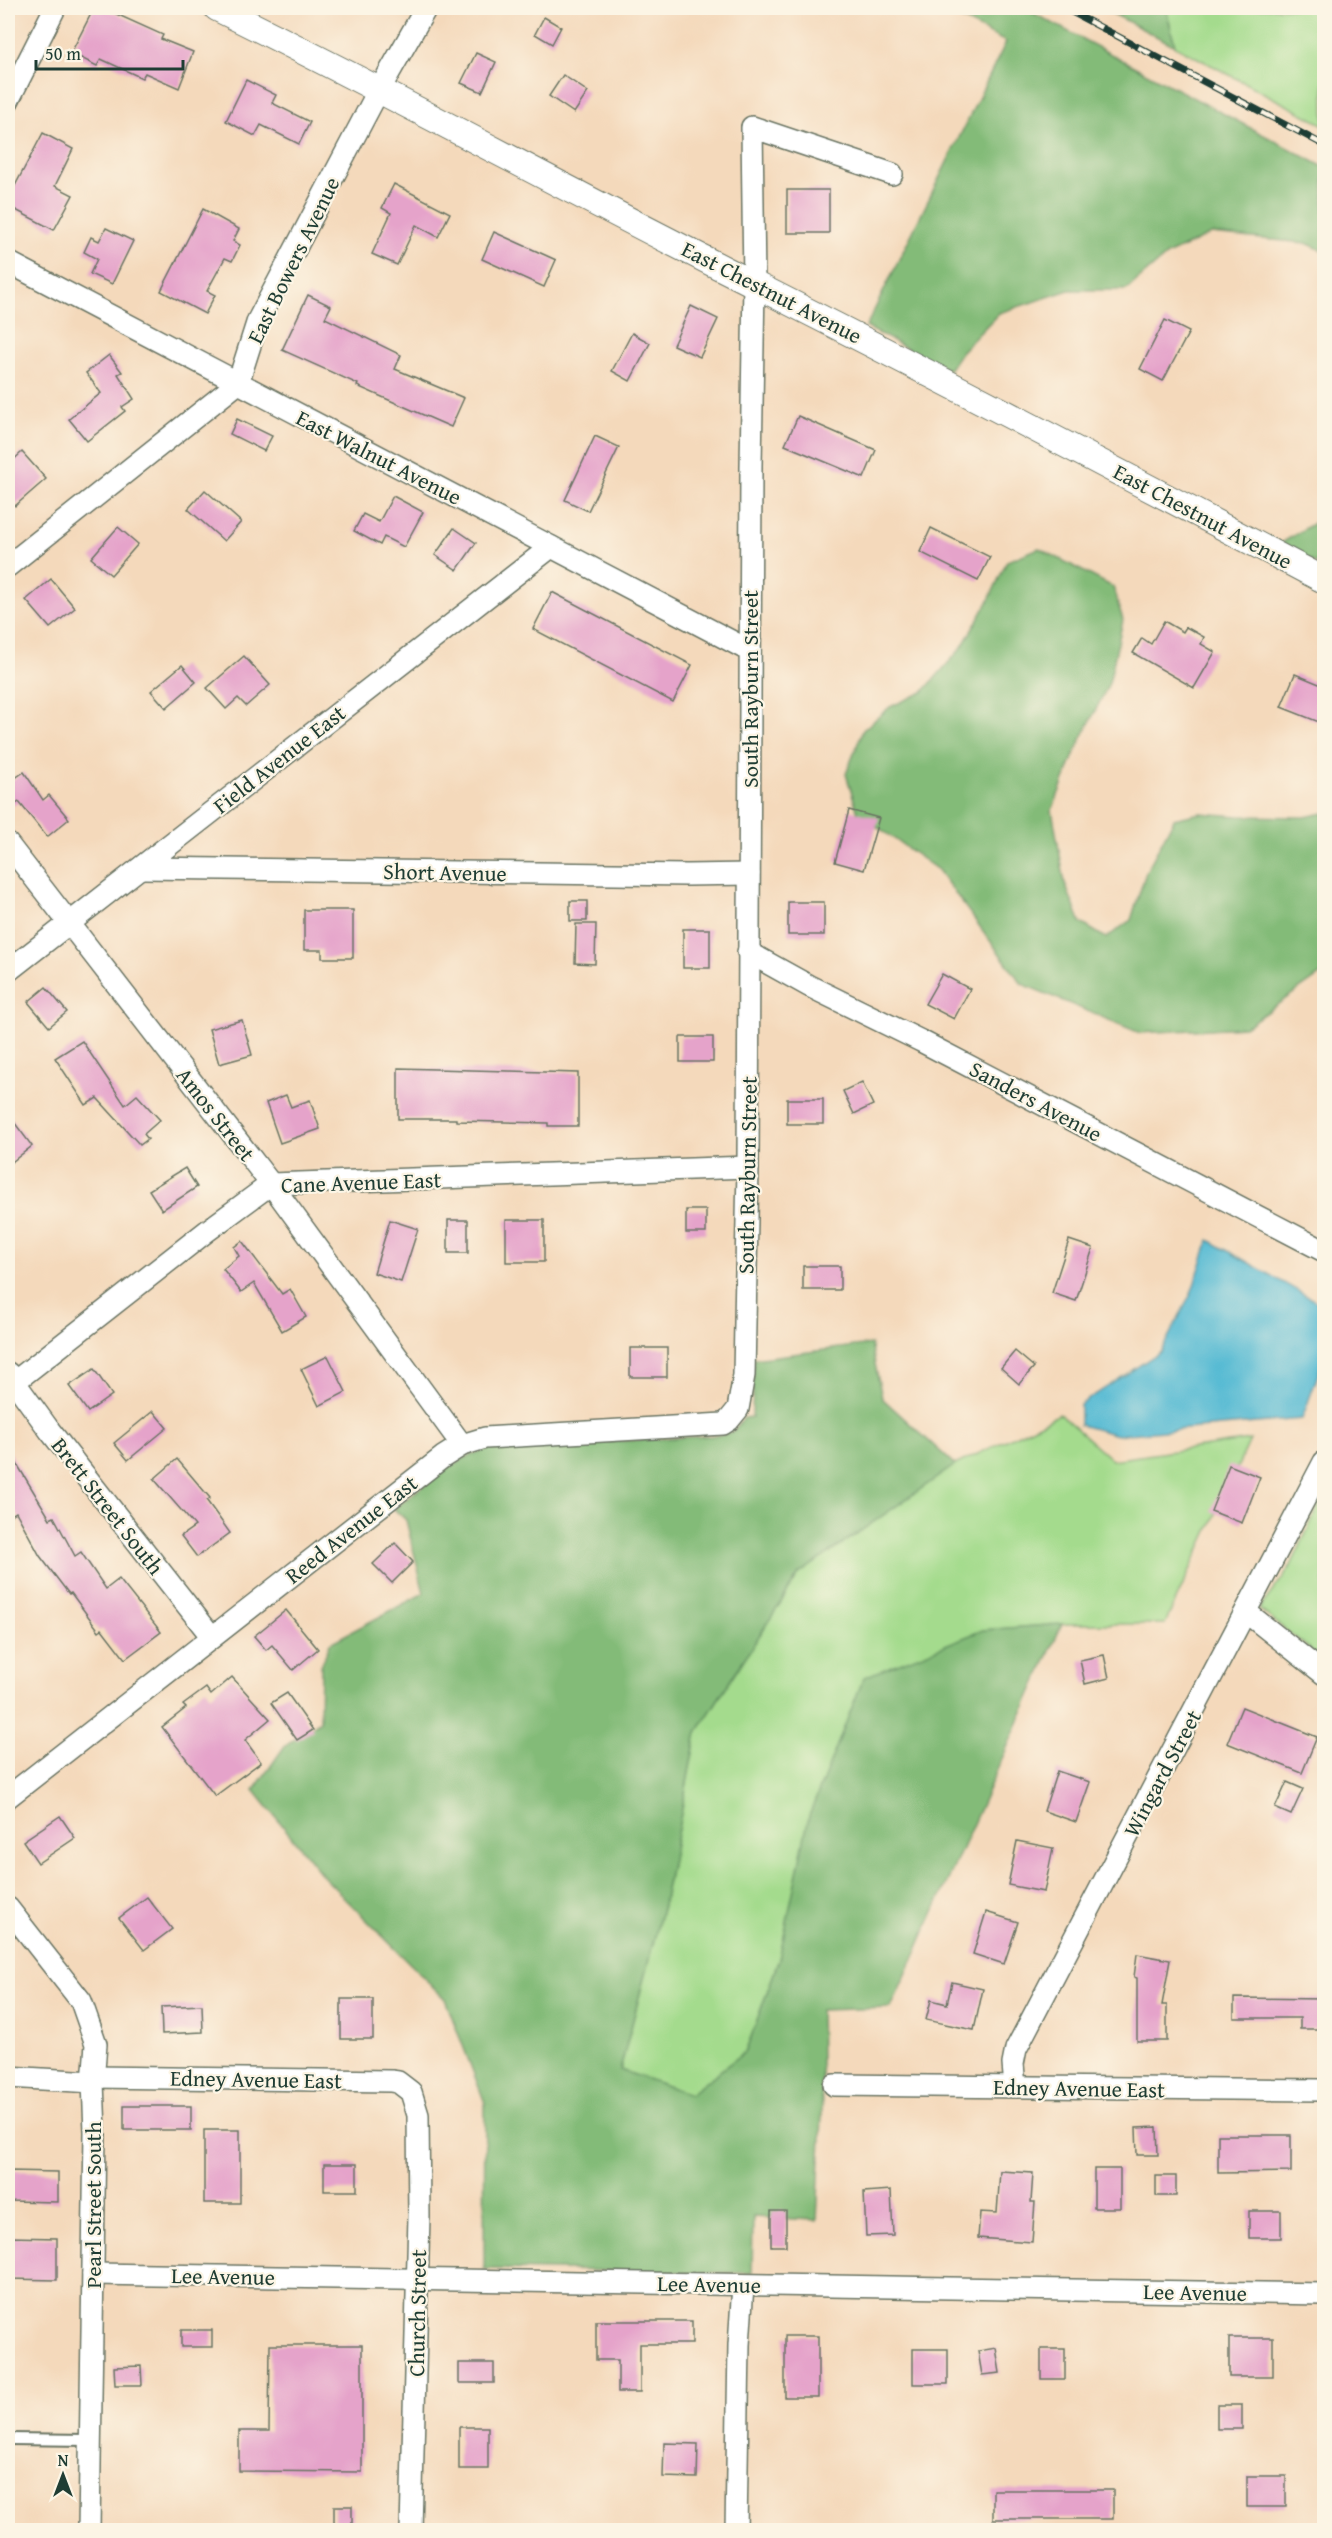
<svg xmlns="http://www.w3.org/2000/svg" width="1332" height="2538" font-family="'Gentium Book Plus',serif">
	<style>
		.green { fill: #a4db8d; stroke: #628c60; stroke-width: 1.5 }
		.forest { fill: #83bb78; stroke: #517c56; stroke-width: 1.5 }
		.water { fill: #55bad3; stroke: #3a7c84; stroke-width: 1.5 }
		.building { fill: #e5a3ca }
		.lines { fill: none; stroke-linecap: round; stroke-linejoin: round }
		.service-casing { stroke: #6a7463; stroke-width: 14 }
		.minor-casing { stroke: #6a7463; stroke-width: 24 }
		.tertiary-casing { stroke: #6a7463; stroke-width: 28 }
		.service { stroke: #fff; stroke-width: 10 }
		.minor { stroke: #fff; stroke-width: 21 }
		.tertiary { stroke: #fff; stroke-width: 26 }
		.rail-casing { stroke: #1f3d34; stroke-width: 7 }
		.rail { stroke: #fcf5e5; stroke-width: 4.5; stroke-dasharray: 14; stroke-linecap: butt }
		.labels { text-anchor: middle; stroke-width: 4.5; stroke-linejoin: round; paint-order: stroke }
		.street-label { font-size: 22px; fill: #1f3d34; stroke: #fcf5e5 }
	</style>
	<rect width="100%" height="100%" fill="#fcf5e5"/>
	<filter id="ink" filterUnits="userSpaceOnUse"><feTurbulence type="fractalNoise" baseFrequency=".0167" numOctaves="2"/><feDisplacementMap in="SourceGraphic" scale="12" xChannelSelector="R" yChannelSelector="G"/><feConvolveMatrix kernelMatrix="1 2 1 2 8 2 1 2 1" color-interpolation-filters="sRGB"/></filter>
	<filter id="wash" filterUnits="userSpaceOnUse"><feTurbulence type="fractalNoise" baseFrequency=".008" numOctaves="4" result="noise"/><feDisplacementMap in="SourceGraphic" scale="24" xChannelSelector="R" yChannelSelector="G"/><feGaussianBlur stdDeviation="1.35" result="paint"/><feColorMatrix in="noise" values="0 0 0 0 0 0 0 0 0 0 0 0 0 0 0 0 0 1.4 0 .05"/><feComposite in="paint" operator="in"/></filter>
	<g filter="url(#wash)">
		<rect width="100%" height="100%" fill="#f4d9bb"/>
		<g class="green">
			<polygon points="1166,8 1324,8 1324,125 1175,46"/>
			<polygon points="1060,1414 1112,1460 1250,1440 1165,1624 1062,1624 983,1630 779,1959 746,2051 690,2094 620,2070 663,1905 697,1732 799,1574 955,1465"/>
			<polygon points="1324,1494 1324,1660 1259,1609 1290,1568"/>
		</g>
		<g class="forest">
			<polygon points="940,8 1024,8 1324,167 1324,251 1306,243 1211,234 1167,255 1126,290 1069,290 999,313 961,352 949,370 866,327 1006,42"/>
			<polygon points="1102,8 1166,8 1175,46"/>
			<polygon points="1324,516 1324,568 1280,544 1322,518"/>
			<polygon points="1039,548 1113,587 1123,620 1109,683 1077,748 1052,810 1065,884 1081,923 1106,938 1131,920 1146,872 1174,819 1200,813 1238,816 1305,817 1324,813 1324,972 1245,1027 1140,1033 1022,984 938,870 858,813 846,774 863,730 890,707 923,692 962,647 987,604 1007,561"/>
			<path d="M871,1344l11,54 73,67 -156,109 -102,158 -34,173 -43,165 70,24 56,-43 33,-92 30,-143 55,-139 119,-47 79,-6 -171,384 -71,2 2,105 -5,105 -64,-3 -1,56 -268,-4 1,-166 -40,-104 -121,-122 -70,-87 30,-43 36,-26 1,-55 9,-23 94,-50 -18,-73 -12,-11c30,-24 57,-49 93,-60l236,-14 10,-4 11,-13 8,-1 2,-58z"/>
		</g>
		<polygon class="water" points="1209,1240 1324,1306 1324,1358 1302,1419 1117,1435 1080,1425 1080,1405 1161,1351 1191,1294"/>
		<g id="blocks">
			<g class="building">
				<polygon points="94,8 103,8 163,35 161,39 193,52 179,88 145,73 142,78 101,59 97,66 71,53"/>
				<polygon points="544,17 561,27 552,44 535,34"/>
				<polygon points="476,53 496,62 482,92 461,83"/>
				<polygon points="563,75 588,92 574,113 549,96"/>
				<polygon points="246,80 276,95 272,103 310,122 299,144 261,125 255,136 226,121"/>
				<polygon points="43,133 73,149 55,186 73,195 54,230 8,206 8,199"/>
				<polygon points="394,184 450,213 438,237 416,225 397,265 372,254 391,213 382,208"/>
				<rect x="787" y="190" width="42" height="43"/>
				<polygon points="203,209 239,229 233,241 240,245 232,261 225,258 207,291 215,295 205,314 161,291"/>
				<polygon points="106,228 133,241 112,284 90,274 97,259 84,252 91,237 99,241"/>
				<polygon points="494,232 556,260 544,287 482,259"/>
				<polygon points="308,295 331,306 325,318 401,355 395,369 464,398 451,427 389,400 357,386 358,384 282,350"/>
				<polygon points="691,306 718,319 700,357 673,345"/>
				<polygon points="1165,320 1189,332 1163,381 1140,369"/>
				<polygon points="632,333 650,343 630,381 612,371"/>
				<polygon points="109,355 122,372 118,374 134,399 122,407 125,411 87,441 69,419 101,393 86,373"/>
				<polygon points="798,416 876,450 864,478 785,445"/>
				<polygon points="237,419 272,436 264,451 230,434"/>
				<polygon points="595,436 619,447 588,511 565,500"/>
				<polygon points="22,452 46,479 15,506 8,497 8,465"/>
				<polygon points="205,490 241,522 224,541 188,509"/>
				<polygon points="393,496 423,512 404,547 384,537 380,545 354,531 363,514 379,522"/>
				<polygon points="118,527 138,544 111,575 91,558"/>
				<polygon points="454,528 476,543 457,570 435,555"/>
				<polygon points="931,528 990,557 978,581 920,552"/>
				<polygon points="51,579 75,608 50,628 26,600"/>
				<polygon points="552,592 692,665 673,702 533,629"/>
				<polygon points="1164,621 1183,632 1186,627 1204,637 1201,644 1215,652 1194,688 1133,653 1142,638 1151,644"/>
				<polygon points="244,656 270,685 246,706 238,698 226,709 207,688"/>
				<polygon points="182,665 196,682 166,708 151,691"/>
				<polygon points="1295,674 1324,686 1324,724 1281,707"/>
				<polygon points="24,772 43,800 49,795 69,819 47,837 19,802 13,806 8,798 8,783"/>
				<polygon points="849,810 879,818 864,870 835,862"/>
				<rect x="570" y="901" width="17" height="20"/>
				<rect x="788" y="902" width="36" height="33"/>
				<polygon points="304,910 353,910 353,958 322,958 322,950 304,950"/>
				<polygon points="576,924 596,924 595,964 575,963"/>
				<rect x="683" y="929" width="27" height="39"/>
				<polygon points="942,974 970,989 954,1019 925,1004"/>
				<polygon points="46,987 67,1012 49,1027 28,1002"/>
				<polygon points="242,1020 252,1055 219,1064 209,1029"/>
				<rect x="680" y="1037" width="33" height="25"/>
				<polygon points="82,1041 125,1105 137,1095 160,1120 144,1134 148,1139 140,1145 97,1098 86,1105 55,1058"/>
				<polygon points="398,1068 578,1073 578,1126 548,1126 548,1123 456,1121 456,1119 398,1119"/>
				<polygon points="862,1082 873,1105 854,1114 843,1091"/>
				<polygon points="286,1095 291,1107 310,1100 320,1129 280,1143 266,1103"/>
				<rect x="787" y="1099" width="36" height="25"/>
				<polygon points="8,1114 32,1146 8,1165"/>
				<polygon points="185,1168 197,1187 162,1210 149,1190"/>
				<rect x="686" y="1210" width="20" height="23"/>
				<polygon points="390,1220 418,1229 401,1282 374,1273"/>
				<rect x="448" y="1220" width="20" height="33"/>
				<rect x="506" y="1220" width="38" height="42"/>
				<polygon points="1069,1240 1093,1248 1076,1301 1052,1293"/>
				<polygon points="242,1241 282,1294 290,1289 306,1317 282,1331 254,1283 241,1292 223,1269 239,1256 234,1247"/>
				<rect x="803" y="1266" width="37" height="24"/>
				<rect x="630" y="1348" width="37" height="29"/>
				<polygon points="1015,1351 1034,1367 1019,1384 1001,1368"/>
				<polygon points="328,1356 346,1392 319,1406 301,1369"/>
				<polygon points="94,1369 112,1395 88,1412 69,1386"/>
				<polygon points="153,1411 167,1428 128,1460 114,1443"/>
				<polygon points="8,1449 50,1519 54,1517 75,1556 81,1552 106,1589 119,1579 161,1632 125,1659 102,1629 99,1631 71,1593 69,1594 40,1556 16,1512 8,1517"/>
				<polygon points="177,1459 210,1498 207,1501 230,1533 197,1557 181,1536 195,1526 154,1479"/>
				<polygon points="1229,1465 1260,1477 1242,1523 1211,1511"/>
				<polygon points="395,1543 413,1562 392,1583 373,1564"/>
				<polygon points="286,1610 318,1649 293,1670 272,1645 266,1650 254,1636"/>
				<polygon points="1104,1655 1109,1678 1085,1684 1080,1660"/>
				<polygon points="232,1677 270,1719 245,1740 261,1762 215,1796 162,1727 186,1708 183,1705 206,1688 211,1695"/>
				<polygon points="287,1693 313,1730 297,1740 271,1703"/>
				<polygon points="1242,1707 1317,1737 1302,1773 1227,1743"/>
				<polygon points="1057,1771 1090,1782 1076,1822 1044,1811"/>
				<polygon points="1287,1782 1303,1789 1291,1815 1275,1808"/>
				<polygon points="60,1816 75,1838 38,1863 23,1841"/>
				<polygon points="1017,1841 1053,1848 1044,1892 1008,1885"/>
				<polygon points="147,1897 172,1929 144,1950 119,1918"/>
				<polygon points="986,1912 1018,1922 1004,1964 973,1954"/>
				<polygon points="1137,1954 1170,1960 1162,2005 1167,2005 1167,2041 1137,2041 1137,1978 1134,1977"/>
				<polygon points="952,1982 983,1989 974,2030 926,2020 931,2000 947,2004"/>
				<polygon points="1234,1998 1324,1999 1324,2029 1300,2029 1300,2018 1234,2018"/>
				<rect x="341" y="1999" width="32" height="40"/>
				<polygon points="202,2005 203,2032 162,2034 161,2007"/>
				<rect x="124" y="2106" width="67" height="24"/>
				<polygon points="1157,2127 1158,2155 1137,2155 1136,2128"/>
				<rect x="204" y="2130" width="36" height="73"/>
				<polygon points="1218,2135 1291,2135 1291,2172 1218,2173"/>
				<rect x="324" y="2164" width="33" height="27"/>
				<rect x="1094" y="2169" width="26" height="39"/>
				<polygon points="8,2171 58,2172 58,2202 8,2201"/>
				<polygon points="1000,2171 1033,2173 1031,2202 1035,2202 1032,2242 978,2238 980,2212 997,2213"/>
				<rect x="1156" y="2176" width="20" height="20"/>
				<polygon points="891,2190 893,2235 866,2236 864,2192"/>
				<rect x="771" y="2211" width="15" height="35"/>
				<rect x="1249" y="2211" width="32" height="27"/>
				<polygon points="8,2237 57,2238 57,2280 8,2279"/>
				<polygon points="596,2321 692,2321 692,2344 640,2344 640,2392 618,2392 618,2360 596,2360"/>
				<rect x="181" y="2330" width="31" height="17"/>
				<rect x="785" y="2336" width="33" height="61"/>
				<rect x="1229" y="2338" width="44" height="39"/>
				<polygon points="270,2345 362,2345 362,2472 239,2471 239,2431 269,2431"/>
				<polygon points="996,2348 1000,2373 982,2375 978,2351"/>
				<rect x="913" y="2349" width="35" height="35"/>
				<rect x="1041" y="2349" width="24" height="30"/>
				<rect x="459" y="2363" width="35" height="20"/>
				<polygon points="141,2366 142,2385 115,2385 114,2367"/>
				<rect x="1217" y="2405" width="25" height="24"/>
				<rect x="459" y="2427" width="29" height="42"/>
				<polygon points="664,2443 698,2444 697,2478 663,2477"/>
				<rect x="1247" y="2476" width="39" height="31"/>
				<rect x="993" y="2490" width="120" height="29"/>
				<rect x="334" y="2506" width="18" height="24"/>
			</g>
		</g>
	</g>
	<g filter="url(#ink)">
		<use href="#blocks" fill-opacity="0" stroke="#6a7463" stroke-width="1.5"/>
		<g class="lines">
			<g class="service-casing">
				<polyline id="service" points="8,2439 91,2440"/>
			</g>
			<g class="minor-casing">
				<g id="minor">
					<polyline points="8,101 55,8"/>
					<polyline points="8,262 750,651"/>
					<polyline points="8,566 238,383 258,320 373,101 426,8"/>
					<polyline points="8,844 271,1184 462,1445"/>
					<polyline points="141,868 687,875 749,874"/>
					<polyline points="748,952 809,986 921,1041 1324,1251"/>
					<polyline points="8,971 551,547"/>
					<polyline points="8,1373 50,1431 212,1637"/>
					<polyline points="8,1387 207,1231 271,1184 748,1167"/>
					<polyline points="1246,1612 1324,1674"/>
					<polyline points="8,1797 443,1457 462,1445 485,1438 723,1424 729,1420 738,1409 744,1375 748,1167 751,466 754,283 752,127 892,174"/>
					<polyline points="8,1908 81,2001 96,2044 93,2082 95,2132 89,2530"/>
					<polyline points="8,2077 93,2082"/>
					<polyline points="93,2077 391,2081 398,2082 411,2092 418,2115 419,2216 411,2530"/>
					<polyline points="834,2085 1324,2090"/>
					<polyline points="1015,2087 1013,2064 1016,2049 1324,1462"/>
					<polyline points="93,2274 1324,2294"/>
					<polyline points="736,2530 739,2345 743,2285"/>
				</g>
			</g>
			<g class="tertiary-casing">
				<path id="tertiary" d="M217,8c171,84 337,175 507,261 201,101 401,206 600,311"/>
			</g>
			<use href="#service" class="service"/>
			<use href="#minor" class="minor"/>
			<use href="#tertiary" class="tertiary"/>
			<g class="rail-casing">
				<polyline id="rail" points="1064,8 1324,145"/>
			</g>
			<use href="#rail" class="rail"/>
		</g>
	</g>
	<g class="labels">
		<g class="street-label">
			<text transform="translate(293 260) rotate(-64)" y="8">East Bowers Avenue</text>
			<text transform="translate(772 292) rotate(27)" y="8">East Chestnut Avenue</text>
			<text transform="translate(379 457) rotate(27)" y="8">East Walnut Avenue</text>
			<text transform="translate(1203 516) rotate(28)" y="8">East Chestnut Avenue</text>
			<text transform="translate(750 689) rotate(-90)" y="8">South Rayburn Street</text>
			<text transform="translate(279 759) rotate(-38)" y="8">Field Avenue East</text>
			<text transform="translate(445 872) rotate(1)" y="8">Short Avenue</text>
			<text transform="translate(1036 1101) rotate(28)" y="8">Sanders Avenue</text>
			<text transform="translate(216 1114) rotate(52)" y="8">Amos Street</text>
			<text transform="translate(747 1175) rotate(-89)" y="8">South Rayburn Street</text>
			<text transform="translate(361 1182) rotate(-2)" y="8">Cane Avenue East</text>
			<text transform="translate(108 1506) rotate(52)" y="8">Brett Street South</text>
			<text transform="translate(351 1529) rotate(-38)" y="8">Reed Avenue East</text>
			<text transform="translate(1162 1773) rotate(-62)" y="8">Wingard Street</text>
			<text transform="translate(256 2079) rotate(1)" y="8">Edney Avenue East</text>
			<text transform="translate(1079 2088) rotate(1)" y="8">Edney Avenue East</text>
			<text transform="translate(93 2205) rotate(-90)" y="8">Pearl Street South</text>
			<text transform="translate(223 2276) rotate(1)" y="8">Lee Avenue</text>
			<text transform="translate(709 2284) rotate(1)" y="8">Lee Avenue</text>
			<text transform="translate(1195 2292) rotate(1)" y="8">Lee Avenue</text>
			<text transform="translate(417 2313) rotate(-89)" y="8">Church Street</text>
		</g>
	</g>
	<rect width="1332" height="2538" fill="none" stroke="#fcf5e5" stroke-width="30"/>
	<g transform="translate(63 2475)" stroke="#fcf5e5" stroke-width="4.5" paint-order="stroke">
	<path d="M0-4.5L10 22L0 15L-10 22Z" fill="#1f3d34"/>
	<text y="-9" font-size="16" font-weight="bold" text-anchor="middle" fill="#1f3d34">N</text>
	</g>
	<path d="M36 60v9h147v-9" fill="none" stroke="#1f3d34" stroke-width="3"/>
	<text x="45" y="60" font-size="18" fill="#1f3d34" stroke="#fcf5e5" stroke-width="4.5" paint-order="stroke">50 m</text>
</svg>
